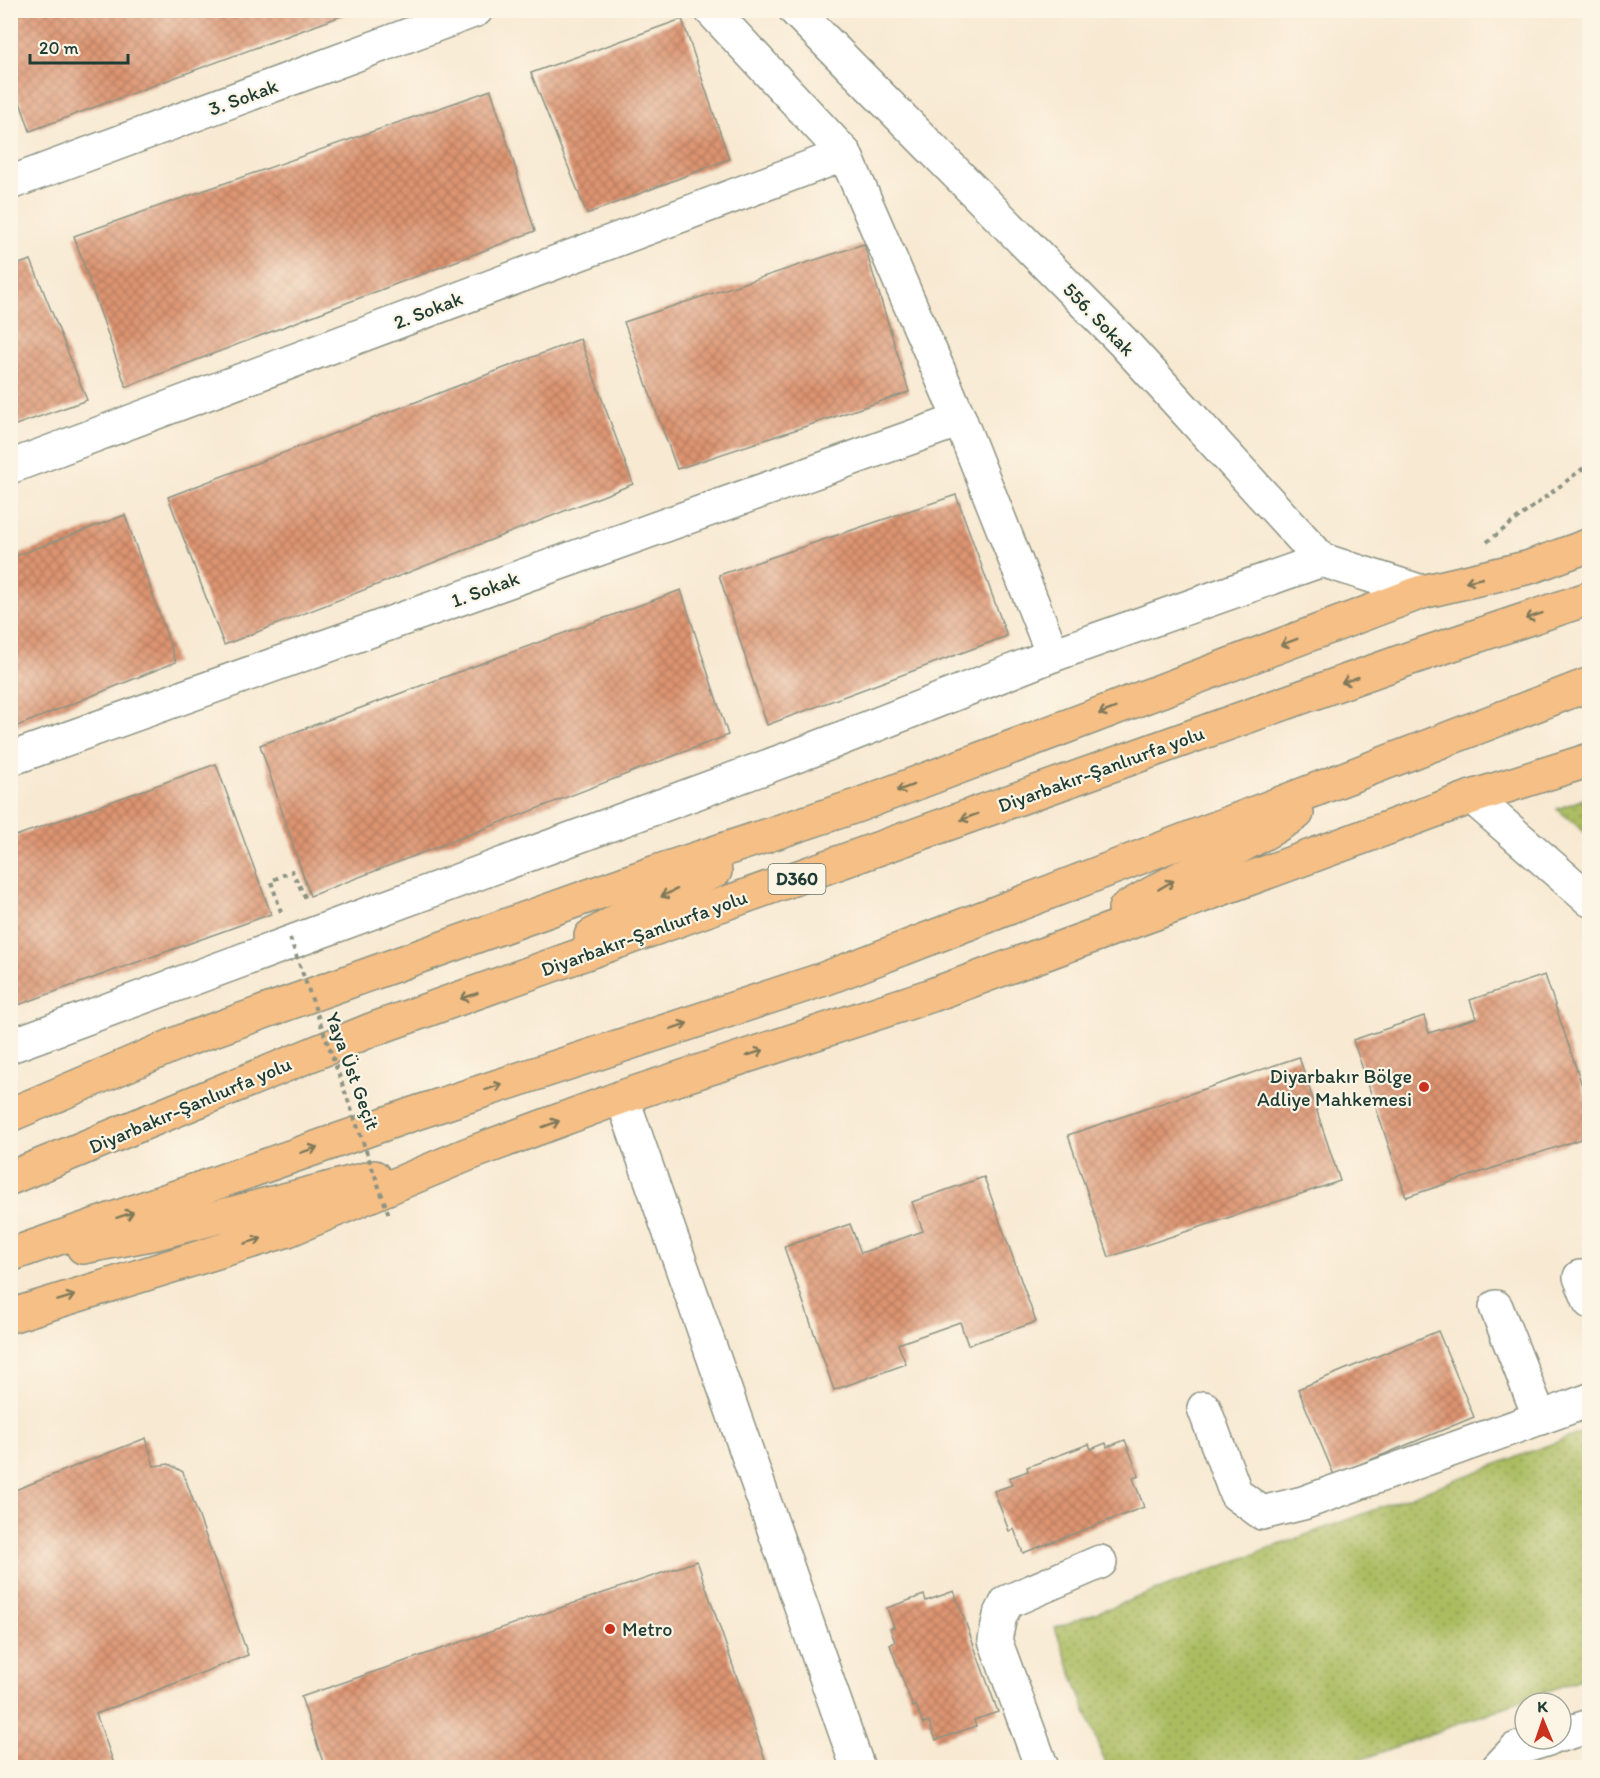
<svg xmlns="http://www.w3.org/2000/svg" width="1600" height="1778" font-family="Itim,sans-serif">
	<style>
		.grass { fill: url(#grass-dots); stroke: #657c4a; stroke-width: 1.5 }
		.building { fill: url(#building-cross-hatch) }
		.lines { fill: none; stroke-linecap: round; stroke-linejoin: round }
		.minor-casing { stroke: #8c9383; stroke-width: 36 }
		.highway-casing { stroke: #8c9383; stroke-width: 36 }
		.path { stroke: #8c9383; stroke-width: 4; stroke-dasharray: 4.5 4.5; stroke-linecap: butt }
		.minor { stroke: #fff; stroke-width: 33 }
		.highway { stroke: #f5bf86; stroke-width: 33 }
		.path-bridge { stroke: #8c9383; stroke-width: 4; stroke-dasharray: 4.5 4.5; stroke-linecap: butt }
		.oneway { stroke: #7f7859 }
		.poi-dot { fill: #c8321e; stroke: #fcf5e5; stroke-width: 2 }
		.labels { text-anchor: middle; stroke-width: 4.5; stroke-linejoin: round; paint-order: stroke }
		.shield { fill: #fcf5e5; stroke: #617469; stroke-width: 1.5 }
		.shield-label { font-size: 18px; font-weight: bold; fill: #1f3d34 }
		.street-label { font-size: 20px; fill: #1f3d34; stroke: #fcf5e5 }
		.poi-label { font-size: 20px; fill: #1f3d34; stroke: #fcf5e5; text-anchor: end }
	</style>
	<defs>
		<pattern id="grass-dots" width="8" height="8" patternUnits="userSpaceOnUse" patternTransform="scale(1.5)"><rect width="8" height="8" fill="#abbc60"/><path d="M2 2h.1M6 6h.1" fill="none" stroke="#8b9a50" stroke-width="1.8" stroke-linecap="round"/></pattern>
		<pattern id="building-cross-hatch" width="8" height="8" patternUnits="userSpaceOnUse" patternTransform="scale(1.5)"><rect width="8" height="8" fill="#dd9471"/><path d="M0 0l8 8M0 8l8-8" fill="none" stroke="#b37a5e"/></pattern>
	</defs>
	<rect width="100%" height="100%" fill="#fcf5e5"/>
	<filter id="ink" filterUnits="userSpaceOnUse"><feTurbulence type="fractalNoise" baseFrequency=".0167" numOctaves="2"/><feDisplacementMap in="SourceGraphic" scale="12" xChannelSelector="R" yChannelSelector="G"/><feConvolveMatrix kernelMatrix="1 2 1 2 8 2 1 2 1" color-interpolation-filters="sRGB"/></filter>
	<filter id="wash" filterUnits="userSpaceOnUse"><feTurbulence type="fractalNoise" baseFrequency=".008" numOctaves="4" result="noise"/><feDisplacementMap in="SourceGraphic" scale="24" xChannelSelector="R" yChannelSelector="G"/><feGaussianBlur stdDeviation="1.35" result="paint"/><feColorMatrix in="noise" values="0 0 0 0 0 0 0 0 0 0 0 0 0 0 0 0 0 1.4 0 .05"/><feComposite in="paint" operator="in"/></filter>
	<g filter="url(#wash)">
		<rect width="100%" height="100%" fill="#f8e9d2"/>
		<g class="grass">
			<polygon points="1589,797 1590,797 1589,836 1557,809"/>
			<polygon points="1589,1430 1589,1676 1341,1767 1107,1767 1055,1628"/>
		</g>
		<g id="blocks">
			<g class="building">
				<polygon points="10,10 355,10 355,11 30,131 10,73"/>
				<polygon points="682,19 729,159 587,214 531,73"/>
				<polygon points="491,90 535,231 126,387 74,236"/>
				<polygon points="864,244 909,392 677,469 624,322"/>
				<polygon points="31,260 87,400 10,427 10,267"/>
				<polygon points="580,339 633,484 224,645 168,497"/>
				<polygon points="956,495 1007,636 767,725 719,575"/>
				<polygon points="125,515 176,662 10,729 10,558"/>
				<polygon points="681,590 728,735 310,896 260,745"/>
				<polygon points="216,764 271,914 10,1008 10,838"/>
				<polygon points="1545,975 1590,1109 1590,1136 1406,1197 1353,1040 1424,1016 1429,1033 1476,1018 1470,1000"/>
				<polygon points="1299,1057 1340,1181 1109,1257 1068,1135"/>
				<polygon points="984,1177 1036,1322 968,1345 960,1322 898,1344 906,1364 834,1390 784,1247 850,1224 861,1253 923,1231 912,1202"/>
				<polygon points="1438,1331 1474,1417 1334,1475 1298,1389"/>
				<polygon points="146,1438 154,1466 169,1464 183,1472 248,1655 96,1714 113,1761 96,1768 71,1768 69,1764 61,1768 10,1768 10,1492"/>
				<polygon points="1125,1440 1139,1476 1133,1478 1144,1507 1023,1553 1014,1529 1009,1531 994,1491 1012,1485 1009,1478 1028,1471 1027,1467 1089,1444 1091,1449 1106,1443 1107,1447"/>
				<polygon points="697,1561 768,1768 325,1768 301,1697"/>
				<polygon points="954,1591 998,1712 974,1720 976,1726 936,1740 929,1722 923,1724 916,1705 913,1707 890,1645 895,1642 890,1628 894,1627 887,1608 924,1595 926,1601"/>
			</g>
		</g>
	</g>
	<g filter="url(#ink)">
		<use href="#blocks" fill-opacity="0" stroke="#8c9383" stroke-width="1.5"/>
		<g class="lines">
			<g class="minor-casing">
				<g id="minor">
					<polyline points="711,10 845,154 960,420 1053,655"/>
					<polyline points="795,10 1123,342 1322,560 1422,592"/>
					<polyline points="10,183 476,10"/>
					<polyline points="10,467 845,154"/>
					<polyline points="10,759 960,420"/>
					<polyline points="1472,797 1590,900"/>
					<polyline points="10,1046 812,750 1053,655 1322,560"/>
					<polyline points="622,1097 858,1768"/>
					<polyline points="1580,1277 1590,1302"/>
					<polyline points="1496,1307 1540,1418"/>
					<polyline points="1204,1408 1236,1494 1262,1513 1303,1503 1590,1400"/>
					<polyline points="1561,1735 1590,1726"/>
					<polyline points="1042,1768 995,1640 1000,1616 1007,1602 1100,1562"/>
					<polyline points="1498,1768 1516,1749 1548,1739"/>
				</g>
			</g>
			<g class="highway-casing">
				<g id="highway">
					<path d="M1125,909c56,-34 118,-60 172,-96"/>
					<polyline points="591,936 657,898 715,871"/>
					<polyline points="10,1115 188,1039 656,872 856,806 1422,592 1530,567 1590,545"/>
					<polyline points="10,1178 371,1030 1411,658 1590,598"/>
					<polyline points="83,1247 156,1233 374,1177"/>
					<polyline points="10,1255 413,1114 824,979 1590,684"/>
					<polyline points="10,1316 288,1230 466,1155 622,1097 932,995 1472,797 1590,760"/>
				</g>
			</g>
			<g class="path">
				<polyline points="1487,542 1590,463"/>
				<polyline points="1590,809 1583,811 1590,817"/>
				<polyline points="281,912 271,881 292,871 307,901"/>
			</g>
			<use href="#minor" class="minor"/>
			<use href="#highway" class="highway"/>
			<polyline class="path-bridge" points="290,938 389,1215"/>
		</g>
		<defs><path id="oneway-shaft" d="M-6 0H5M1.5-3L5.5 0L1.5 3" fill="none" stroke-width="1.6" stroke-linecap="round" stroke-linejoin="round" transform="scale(1.5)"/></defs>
		<g class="oneway">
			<use href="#oneway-shaft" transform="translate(1474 580) rotate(167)"/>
			<use href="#oneway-shaft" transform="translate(1534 616) rotate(161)"/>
			<use href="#oneway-shaft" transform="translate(1289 642) rotate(159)"/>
			<use href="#oneway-shaft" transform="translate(1350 680) rotate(160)"/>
			<use href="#oneway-shaft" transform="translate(1107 711) rotate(159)"/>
			<use href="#oneway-shaft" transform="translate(905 788) rotate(159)"/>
			<use href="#oneway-shaft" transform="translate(969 817) rotate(160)"/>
			<use href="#oneway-shaft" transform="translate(1166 885) rotate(-30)"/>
			<use href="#oneway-shaft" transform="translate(669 893) rotate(155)"/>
			<use href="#oneway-shaft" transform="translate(469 996) rotate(161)"/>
			<use href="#oneway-shaft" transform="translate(679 1026) rotate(-18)"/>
			<use href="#oneway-shaft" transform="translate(755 1053) rotate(-18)"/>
			<use href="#oneway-shaft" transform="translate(494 1087) rotate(-18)"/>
			<use href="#oneway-shaft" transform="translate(551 1124) rotate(-20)"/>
			<use href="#oneway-shaft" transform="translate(309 1150) rotate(-19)"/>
			<use href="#oneway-shaft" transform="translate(125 1215) rotate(-19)"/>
			<use href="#oneway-shaft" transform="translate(253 1241) rotate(-17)"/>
			<use href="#oneway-shaft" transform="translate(66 1298) rotate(-17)"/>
		</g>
	</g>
	<g class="poi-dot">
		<circle cx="1424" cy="1087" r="6"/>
		<circle cx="610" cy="1629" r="6"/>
	</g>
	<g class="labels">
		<rect class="shield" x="768.5" y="864" width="57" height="30" rx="4.5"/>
		<g class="shield-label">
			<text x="797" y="885">D360</text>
		</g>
		<g class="street-label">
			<text transform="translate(243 97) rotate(-20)" y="7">3. Sokak</text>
			<text transform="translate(428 310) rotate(-21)" y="7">2. Sokak</text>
			<text transform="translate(1099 319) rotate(46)" y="7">556. Sokak</text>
			<text transform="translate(485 589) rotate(-20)" y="7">1. Sokak</text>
			<text transform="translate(1101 769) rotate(-20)" y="7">Diyarbakır-Şanlıurfa yolu</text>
			<text transform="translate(644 933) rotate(-20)" y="7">Diyarbakır-Şanlıurfa yolu</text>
			<text transform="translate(353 1071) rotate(70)" y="7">Yaya Üst Geçit</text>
			<text transform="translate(190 1105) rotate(-23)" y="7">Diyarbakır-Şanlıurfa yolu</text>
		</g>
		<g class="poi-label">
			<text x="1412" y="1083">Diyarbakır Bölge<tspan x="1412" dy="23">Adliye Mahkemesi</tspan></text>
			<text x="622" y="1636" text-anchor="start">Metro</text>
		</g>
	</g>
	<rect width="1600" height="1778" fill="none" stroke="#fcf5e5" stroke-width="36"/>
	<g transform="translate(1543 1721) rotate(358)"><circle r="28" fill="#fcf5e5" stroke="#a4ab9e" stroke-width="1.5"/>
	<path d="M0-4.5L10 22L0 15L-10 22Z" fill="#c8321e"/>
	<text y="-9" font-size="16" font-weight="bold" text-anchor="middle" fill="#1f3d34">K</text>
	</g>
	<path d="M30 54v9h98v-9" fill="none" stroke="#1f3d34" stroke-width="3"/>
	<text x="39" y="54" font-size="18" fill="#1f3d34" stroke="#fcf5e5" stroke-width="4.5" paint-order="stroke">20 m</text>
</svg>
